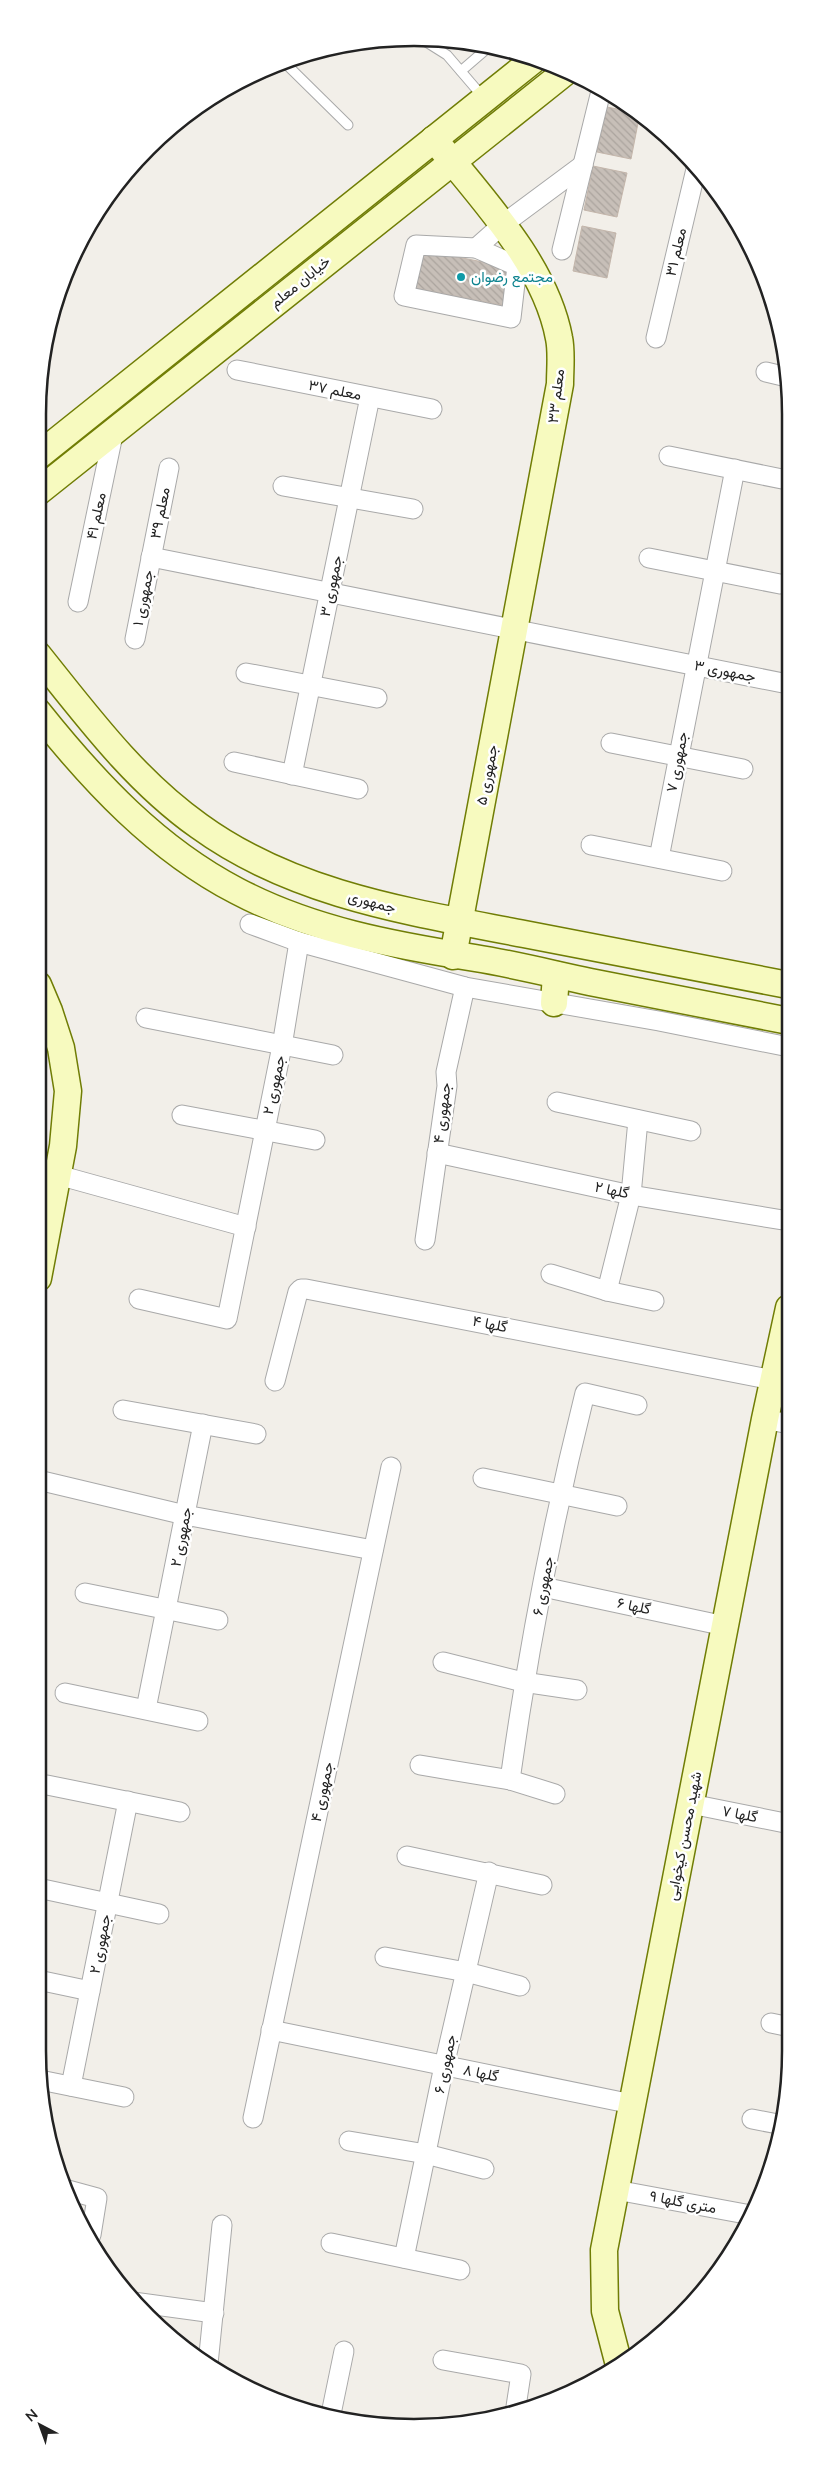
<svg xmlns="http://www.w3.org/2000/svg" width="828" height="2465" font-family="Mulish,Vazirmatn,sans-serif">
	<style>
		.building { fill: url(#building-back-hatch); stroke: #c4b6ab }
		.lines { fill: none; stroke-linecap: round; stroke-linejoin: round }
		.lane-casing { stroke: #a9a9a9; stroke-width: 11 }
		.street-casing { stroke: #a9a9a9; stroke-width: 21 }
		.secondary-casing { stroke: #707d05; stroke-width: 29 }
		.lane { stroke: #fff; stroke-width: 9 }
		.street { stroke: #fff; stroke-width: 19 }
		.secondary { stroke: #f7fabf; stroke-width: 26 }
		.culture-dot { fill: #0f9aa8; stroke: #fff; stroke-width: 2 }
		.labels { text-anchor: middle; stroke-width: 5; stroke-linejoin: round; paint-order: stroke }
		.street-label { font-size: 15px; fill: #222; stroke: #fff }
		.culture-label { font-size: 15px; fill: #0d838f; stroke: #fff; text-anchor: start }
		.rim { fill: none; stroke: #222; stroke-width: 2.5 }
	</style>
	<defs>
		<pattern id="building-back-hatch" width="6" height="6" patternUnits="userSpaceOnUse" patternTransform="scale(1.25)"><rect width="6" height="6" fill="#c7bfb8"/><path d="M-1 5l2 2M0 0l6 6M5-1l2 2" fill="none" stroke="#aba49e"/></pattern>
	</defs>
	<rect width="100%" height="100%" fill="#f2efe9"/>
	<g class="building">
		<polygon points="607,107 632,112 639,118 631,159 597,152"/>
		<polygon points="593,166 627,173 617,217 584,210"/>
		<polygon points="582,226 616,233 607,278 573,271"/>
		<polygon points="417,249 513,268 506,306 410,287"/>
	</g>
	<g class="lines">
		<g class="lane-casing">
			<g id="lane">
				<polyline points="420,38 447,55 483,97"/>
				<polyline points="284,62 348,125"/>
				<polyline points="461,71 490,46"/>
			</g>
		</g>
		<g class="street-casing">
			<g id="street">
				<polygon points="416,245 476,248 517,266 511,318 404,296"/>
				<polyline points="476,248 502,225 583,165"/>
				<polyline points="562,250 601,91 607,92"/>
				<polyline points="656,338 697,165"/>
				<polyline points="237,370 432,409"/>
				<polyline points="766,372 787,377"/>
				<polyline points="669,456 787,480"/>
				<polyline points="283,486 413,509"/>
				<polyline points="151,557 788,684"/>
				<polyline points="649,558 780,584"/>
				<polyline points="78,602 114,430"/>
				<polyline points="135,639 169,468"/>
				<polyline points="246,673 377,698"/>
				<polyline points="611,743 743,769"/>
				<polyline points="234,762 358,789"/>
				<polyline points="292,775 370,397"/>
				<polyline points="591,845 722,871"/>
				<polyline points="659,858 735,469"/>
				<polyline points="250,924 299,942 465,987 659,1021 789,1047"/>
				<polyline points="146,1018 333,1055"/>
				<polyline points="557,1102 691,1131"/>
				<polyline points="182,1115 315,1140"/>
				<polyline points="437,1153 631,1195 789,1221"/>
				<polyline points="58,1175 246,1227"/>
				<polyline points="425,1240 447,1086 446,1072 465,987"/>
				<polyline points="551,1274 607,1291 654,1301"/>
				<polyline points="607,1291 631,1195 638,1120"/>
				<polyline points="139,1299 227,1319 282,1046 299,942"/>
				<polyline points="275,1381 298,1292 301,1289 306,1289 773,1380"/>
				<polyline points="123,1410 256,1434"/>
				<polyline points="765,1419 789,1424"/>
				<polyline points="483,1478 617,1506"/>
				<polyline points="38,1480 185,1515 373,1550"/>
				<polyline points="543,1587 725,1626"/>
				<polyline points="85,1593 218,1620"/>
				<polyline points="443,1662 523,1682 577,1690"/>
				<polyline points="65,1693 198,1721"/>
				<polyline points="146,1709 203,1424"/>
				<polyline points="420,1765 510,1780 555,1794"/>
				<path d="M510,1780c18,-130 43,-259 75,-387l52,12"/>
				<polyline points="47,1785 180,1812"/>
				<polyline points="691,1804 790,1824"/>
				<polyline points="407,1856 542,1885"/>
				<polyline points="38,1888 159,1914"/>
				<polyline points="385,1957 466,1972 520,1986"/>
				<polyline points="38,1980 90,1991"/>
				<polyline points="771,2023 790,2027"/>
				<polyline points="271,2030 632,2104"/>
				<polyline points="40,2080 124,2097"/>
				<polyline points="71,2086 128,1801"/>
				<polyline points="253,2118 391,1467"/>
				<polyline points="752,2119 783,2125"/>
				<polyline points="349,2141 426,2154 484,2169"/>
				<polyline points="64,2189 97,2198 91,2235"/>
				<polyline points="616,2190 751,2215"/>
				<polyline points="331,2243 460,2270"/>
				<polyline points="404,2258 444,2066 489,1872"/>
				<polyline points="133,2302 214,2313"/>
				<polyline points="443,2360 521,2374 515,2413"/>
				<polyline points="208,2364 222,2225"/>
				<polyline points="331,2414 344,2351"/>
			</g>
		</g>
		<g class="secondary-casing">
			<g id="secondary">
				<path d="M434,139c46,58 111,124 125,199 3,14 1,31 1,46l-107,572"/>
				<polyline points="38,456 532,61"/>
				<polyline points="38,492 564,73"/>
				<path d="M38,655c49,61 96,125 161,171 95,69 212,86 325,108 88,17 176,34 264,51"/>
				<path d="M38,712c56,70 118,137 199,179 74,39 156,54 238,67 38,6 77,16 115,24 66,13 132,26 199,39"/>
				<polyline points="38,985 49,1011 61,1048 68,1091 63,1146 38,1278"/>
				<polyline points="554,1003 556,975"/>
				<polyline points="619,2365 605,2311 604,2250 765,1419 789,1308"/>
			</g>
		</g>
		<use href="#lane" class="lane"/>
		<use href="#street" class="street"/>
		<use href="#secondary" class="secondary"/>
	</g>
	<circle class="culture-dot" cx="461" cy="277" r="5"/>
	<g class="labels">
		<g class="street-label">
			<text transform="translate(676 252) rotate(-77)" y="5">معلم ۳۱</text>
			<text transform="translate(300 282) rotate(-39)" y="5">خیابان معلم</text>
			<text transform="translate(335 390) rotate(11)" y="5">معلم ۳۷</text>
			<text transform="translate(556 396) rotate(-83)" y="5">معلم ۳۳</text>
			<text transform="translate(160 513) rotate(-79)" y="5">معلم ۳۹</text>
			<text transform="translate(96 516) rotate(-78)" y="5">معلم ۴۱</text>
			<text transform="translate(331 586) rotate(-78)" y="5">جمهوری ۳</text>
			<text transform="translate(143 598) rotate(-79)" y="5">جمهوری ۱</text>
			<text transform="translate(725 671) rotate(11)" y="5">جمهوری ۳</text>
			<text transform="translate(677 762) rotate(-79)" y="5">جمهوری ۷</text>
			<text transform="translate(487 775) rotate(-79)" y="5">جمهوری ۵</text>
			<text transform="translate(372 902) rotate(15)" y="5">جمهوری</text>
			<text transform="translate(274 1085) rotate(-78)" y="5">جمهوری ۲</text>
			<text transform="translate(442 1113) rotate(-83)" y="5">جمهوری ۴</text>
			<text transform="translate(612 1190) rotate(12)" y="5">گلها ۲</text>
			<text transform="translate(490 1324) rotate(11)" y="5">گلها ۴</text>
			<text transform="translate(181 1537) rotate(-79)" y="5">جمهوری ۲</text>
			<text transform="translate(543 1586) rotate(-79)" y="5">جمهوری ۶</text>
			<text transform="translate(634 1606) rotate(12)" y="5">گلها ۶</text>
			<text transform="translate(322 1792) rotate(-78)" y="5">جمهوری ۴</text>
			<text transform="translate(740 1814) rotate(11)" y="5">گلها ۷</text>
			<text transform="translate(684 1836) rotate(-79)" y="5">شهید محسن کیخوایی</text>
			<text transform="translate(100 1944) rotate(-79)" y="5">جمهوری ۲</text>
			<text transform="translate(445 2064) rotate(-78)" y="5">جمهوری ۶</text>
			<text transform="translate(481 2073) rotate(12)" y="5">گلها ۸</text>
			<text transform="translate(683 2202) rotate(11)" y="5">۹ متری گلها</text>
		</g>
		<g class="culture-label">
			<text x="471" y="282">مجتمع رضوان</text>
		</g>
	</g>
	<path d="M0 0H828V2465H0ZM414 46H414A368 368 0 0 1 782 414V2051A368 368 0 0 1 414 2419H414A368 368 0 0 1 46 2051V414A368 368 0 0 1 414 46Z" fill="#fff" fill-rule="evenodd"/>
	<path class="rim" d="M414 46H414A368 368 0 0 1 782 414V2051A368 368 0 0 1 414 2419H414A368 368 0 0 1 46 2051V414A368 368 0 0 1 414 46Z"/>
	<g transform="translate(40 2425) rotate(319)" stroke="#ffffff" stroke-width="4" paint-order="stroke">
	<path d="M0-4L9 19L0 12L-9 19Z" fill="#222222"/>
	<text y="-8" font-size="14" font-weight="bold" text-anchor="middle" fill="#222222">N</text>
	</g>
</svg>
